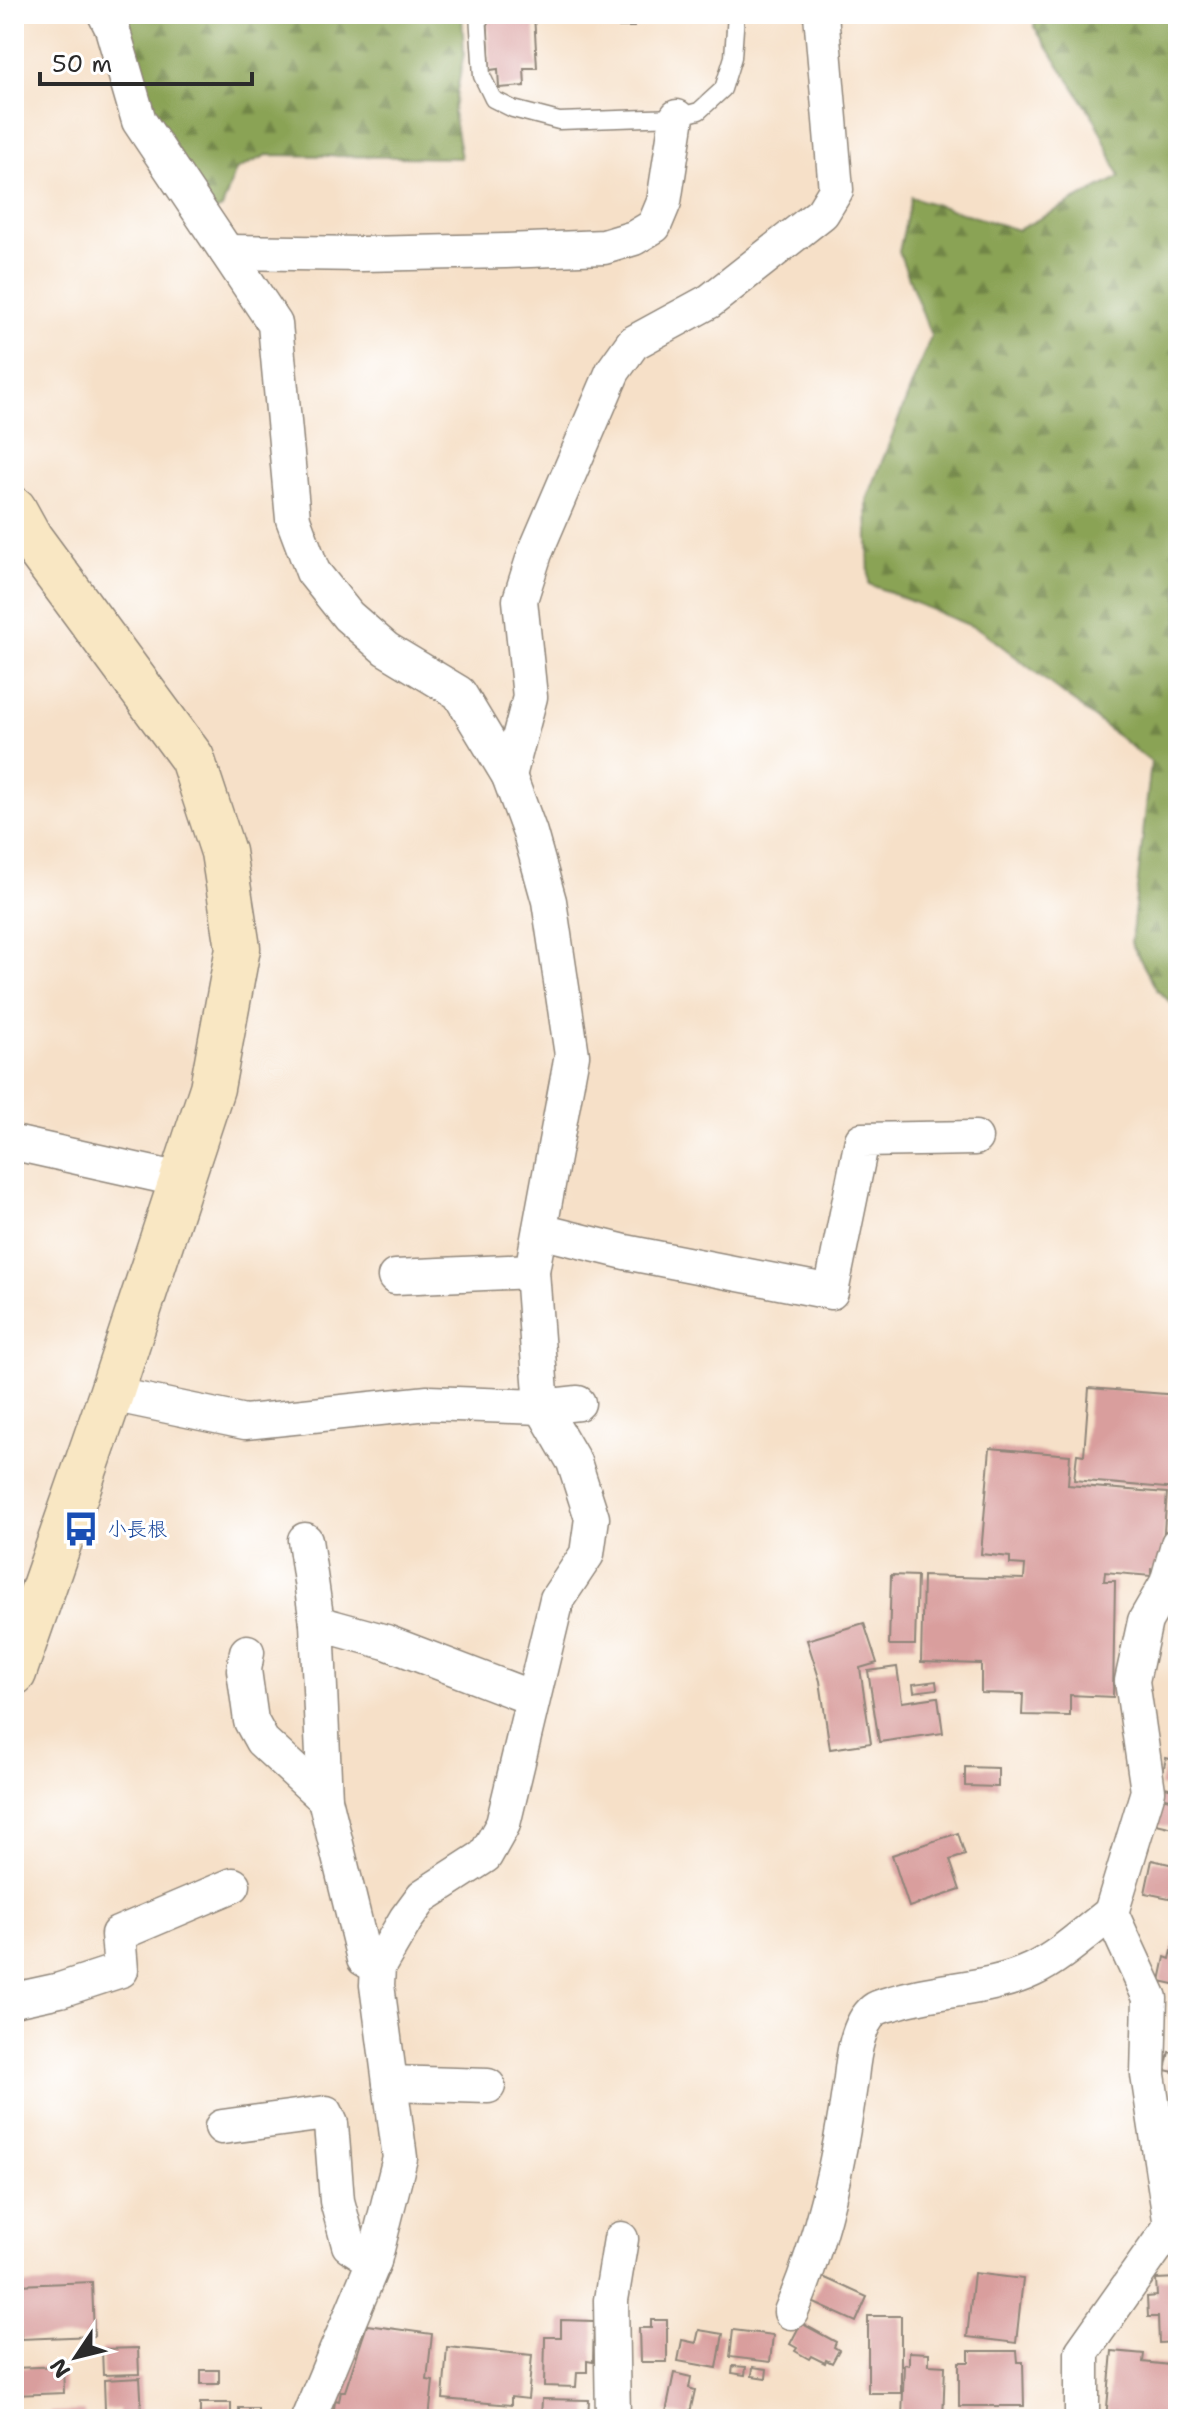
<svg xmlns="http://www.w3.org/2000/svg" width="1192" height="2433" font-family="'Shantell Sans','Klee One',sans-serif">
	<style>
		.forest { fill: url(#forest-firs); stroke: #5a6740; stroke-width: 2 }
		.building { fill: #d99e9d }
		.lines { fill: none; stroke-linecap: round; stroke-linejoin: round }
		.lane-casing { stroke: #90867a; stroke-width: 19 }
		.street-casing { stroke: #90867a; stroke-width: 37 }
		.secondary-casing { stroke: #90867a; stroke-width: 47 }
		.lane { stroke: #fff; stroke-width: 16 }
		.street { stroke: #fff; stroke-width: 34 }
		.secondary { stroke: #f9e7c3; stroke-width: 44 }
		.labels { text-anchor: middle; stroke-width: 6; stroke-linejoin: round; paint-order: stroke }
		.transit-label { font-size: 20px; fill: #164399; stroke: #fff; text-anchor: start }
	</style>
	<defs>
		<pattern id="forest-firs" width="22" height="20" patternUnits="userSpaceOnUse" patternTransform="scale(2)"><rect width="22" height="20" fill="#8aa354"/><path d="M5 1l3.5 6h-7zM16 11l3.5 6h-7z" fill="#718546"/></pattern>
	</defs>
	<rect width="100%" height="100%" fill="#fff"/>
	<filter id="ink" filterUnits="userSpaceOnUse"><feTurbulence type="fractalNoise" baseFrequency=".0125" numOctaves="2"/><feDisplacementMap in="SourceGraphic" scale="16" xChannelSelector="R" yChannelSelector="G"/><feConvolveMatrix kernelMatrix="1 2 1 2 8 2 1 2 1" color-interpolation-filters="sRGB"/></filter>
	<filter id="wash" filterUnits="userSpaceOnUse"><feTurbulence type="fractalNoise" baseFrequency=".006" numOctaves="4" result="noise"/><feDisplacementMap in="SourceGraphic" scale="32" xChannelSelector="R" yChannelSelector="G"/><feGaussianBlur stdDeviation="1.8" result="paint"/><feColorMatrix in="noise" values="0 0 0 0 0 0 0 0 0 0 0 0 0 0 0 0 0 1.4 0 .05"/><feComposite in="paint" operator="in"/></filter>
	<g filter="url(#wash)">
		<rect width="100%" height="100%" fill="#f6e0c8"/>
		<g class="forest">
			<polygon points="117,14 462,14 464,53 453,113 461,158 267,155 236,170 222,208 211,213 153,106"/>
			<polygon points="1036,14 1178,14 1178,1009 1157,990 1131,943 1151,762 981,630 869,584 867,500 931,336 899,252 911,197 1018,230 1120,177 1096,121 1034,27"/>
		</g>
		<g id="blocks">
			<g class="building">
				<polygon points="487,14 534,14 537,68 524,68 525,86 499,88 498,69 490,70"/>
				<rect x="611" y="14" width="23" height="13"/>
				<polygon points="1089,1388 1178,1395 1177,1489 1074,1480 1077,1454 1084,1455"/>
				<polygon points="990,1448 1070,1455 1068,1485 1167,1493 1161,1570 1151,1569 1151,1576 1105,1572 1104,1581 1115,1581 1113,1697 1070,1695 1070,1716 1022,1715 1023,1694 981,1693 981,1664 921,1662 923,1576 1024,1579 1025,1565 1010,1564 1010,1557 981,1554"/>
				<polygon points="891,1575 917,1576 915,1645 889,1645"/>
				<polygon points="864,1623 877,1663 860,1668 871,1743 830,1749 820,1681 807,1640"/>
				<polygon points="897,1667 902,1702 938,1697 943,1733 879,1742 868,1671"/>
				<polygon points="936,1681 937,1689 914,1692 913,1684"/>
				<polygon points="1166,1758 1178,1761 1178,1790 1160,1786"/>
				<polygon points="965,1767 998,1768 998,1787 965,1786"/>
				<polygon points="1158,1796 1178,1801 1178,1829 1152,1823"/>
				<polygon points="958,1833 965,1855 950,1860 960,1890 909,1907 892,1855"/>
				<polygon points="1152,1860 1178,1866 1174,1899 1145,1893"/>
				<polygon points="1174,1942 1178,1943 1178,1985 1160,1981 1165,1957 1170,1959"/>
				<polygon points="1177,2042 1178,2042 1178,2073 1165,2070 1169,2052 1174,2053"/>
				<polygon points="974,2273 1023,2279 1016,2343 967,2337"/>
				<polygon points="823,2277 867,2297 856,2322 812,2302"/>
				<polygon points="1178,2278 1178,2342 1159,2343 1158,2317 1148,2317 1147,2297 1157,2296 1156,2279"/>
				<polygon points="92,2282 94,2336 21,2339 18,2285"/>
				<rect x="868" y="2316" width="33" height="77"/>
				<polygon points="561,2320 594,2321 593,2362 587,2361 587,2372 577,2372 576,2387 544,2386 545,2337 561,2337"/>
				<polygon points="651,2320 667,2320 667,2362 640,2362 639,2328 651,2328"/>
				<polygon points="801,2323 836,2342 834,2347 839,2350 832,2363 826,2360 825,2363 811,2356 809,2359 795,2351 797,2348 790,2344"/>
				<polygon points="367,2325 432,2334 427,2380 433,2381 429,2419 333,2419 335,2400 339,2401 341,2391 345,2391"/>
				<polygon points="699,2330 723,2334 717,2368 678,2361 682,2340 696,2343"/>
				<polygon points="733,2330 773,2335 770,2362 730,2357"/>
				<polygon points="447,2347 532,2355 528,2399 511,2397 511,2405 443,2399"/>
				<polygon points="138,2348 139,2374 103,2375 102,2349"/>
				<polygon points="969,2351 1017,2351 1018,2362 1023,2362 1024,2406 959,2406 959,2362 969,2362"/>
				<polygon points="1112,2351 1144,2354 1143,2362 1178,2366 1178,2419 1106,2419"/>
				<polygon points="909,2352 929,2353 929,2365 945,2366 943,2419 902,2419 904,2364 909,2365"/>
				<polygon points="63,2366 64,2393 14,2395 14,2368"/>
				<polygon points="733,2366 746,2367 745,2375 732,2373"/>
				<polygon points="753,2367 767,2369 766,2378 752,2376"/>
				<rect x="201" y="2370" width="18" height="14"/>
				<polygon points="674,2373 691,2377 689,2388 695,2390 689,2417 666,2412"/>
				<polygon points="140,2378 142,2413 118,2414 118,2409 105,2410 104,2380"/>
				<polygon points="542,2399 589,2400 588,2419 541,2419"/>
				<rect x="200" y="2403" width="31" height="16"/>
				<rect x="239" y="2408" width="19" height="11"/>
				<polygon points="84,2411 85,2419 51,2419 50,2412"/>
				<rect x="959" y="2412" width="36" height="7"/>
				<rect x="864" y="2413" width="34" height="6"/>
			</g>
		</g>
	</g>
	<g filter="url(#ink)">
		<use href="#blocks" fill-opacity="0" stroke="#90867a" stroke-width="2"/>
		<g class="lines">
			<g class="lane-casing">
				<polyline id="lane" points="478,14 482,76 493,99 513,109 559,121 677,117 699,111 723,89 733,57 736,14"/>
			</g>
			<g class="street-casing">
				<g id="street">
					<polyline points="105,14 112,28 139,121 275,324 293,519 313,572 348,616 386,649 459,693 509,776 530,833 549,901 572,1055 532,1271 542,1407 574,1462 592,1518 587,1554 557,1599 503,1824 485,1856 423,1896 406,1919 378,1967 377,1985 400,2158 374,2261 308,2419"/>
					<polyline points="227,252 362,254 506,251 604,247 634,238 654,226 664,202 677,117"/>
					<polyline points="509,776 530,697 520,600 535,553 613,371 633,343 710,301 822,213 836,190 821,14"/>
					<polyline points="14,1143 181,1180"/>
					<polyline points="540,1231 625,1252 831,1292 862,1140 975,1138"/>
					<polyline points="395,1277 532,1271"/>
					<polyline points="111,1394 245,1422 428,1403 542,1407 578,1403"/>
					<polyline points="305,1540 317,1623 325,1799 364,1959 378,1967"/>
					<polyline points="317,1623 386,1642 532,1698"/>
					<polyline points="247,1652 244,1670 251,1721 262,1741 325,1799"/>
					<polyline points="14,2000 60,1990 121,1970 118,1934 233,1885"/>
					<polyline points="390,2083 488,2086"/>
					<polyline points="222,2127 326,2113 331,2124 337,2201 349,2245 374,2261"/>
					<path d="M791,2312c32,-75 49,-153 60,-234 2,-20 6,-54 23,-68 5,-4 16,-6 22,-8 44,-14 94,-12 136,-32 28,-13 54,-38 79,-57"/>
					<polyline points="613,2419 611,2300 621,2239"/>
					<polyline points="1082,2419 1082,2352 1171,2226 1148,2075 1150,1998 1111,1913 1148,1791 1132,1681 1145,1621 1167,1583 1178,1544"/>
				</g>
			</g>
			<g class="secondary-casing">
				<polyline id="secondary" points="14,509 30,538 192,758 223,852 238,948 212,1088 111,1394 14,1673"/>
			</g>
			<use href="#lane" class="lane"/>
			<use href="#street" class="street"/>
			<use href="#secondary" class="secondary"/>
		</g>
	</g>
	<defs>
		<g id="bus-bare" transform="scale(2.76)"><path d="M-5-6H5V4H4V6H2V4H-2V6H-4V4H-5ZM-3.5-4V0h7V-4ZM-3.5 1.2v1.5H-2V1.2ZM2 1.2v1.5H3.5V1.2Z" fill="#1a4fb4" stroke="#fff" stroke-width="2.5" paint-order="stroke"/></g>
	</defs>
	<g fill-rule="evenodd">
		<use href="#bus-bare" x="81" y="1529"/>
	</g>
	<g class="labels">
		<g class="transit-label">
			<text x="107" y="1536">小長根</text>
		</g>
	</g>
	<rect width="1192" height="2433" fill="none" stroke="#fff" stroke-width="48"/>
	<g transform="translate(76 2357) rotate(235)" stroke="#ffffff" stroke-width="6" paint-order="stroke">
	<path d="M0-6L14 30L0 20L-14 30Z" fill="#2b2b2b"/>
	<text y="-12" font-size="22" font-weight="bold" text-anchor="middle" fill="#2b2b2b">N</text>
	</g>
	<path d="M40 72v12h212v-12" fill="none" stroke="#2b2b2b" stroke-width="4"/>
	<text x="52" y="72" font-size="24" fill="#2b2b2b" stroke="#ffffff" stroke-width="6" paint-order="stroke">50 m</text>
</svg>
